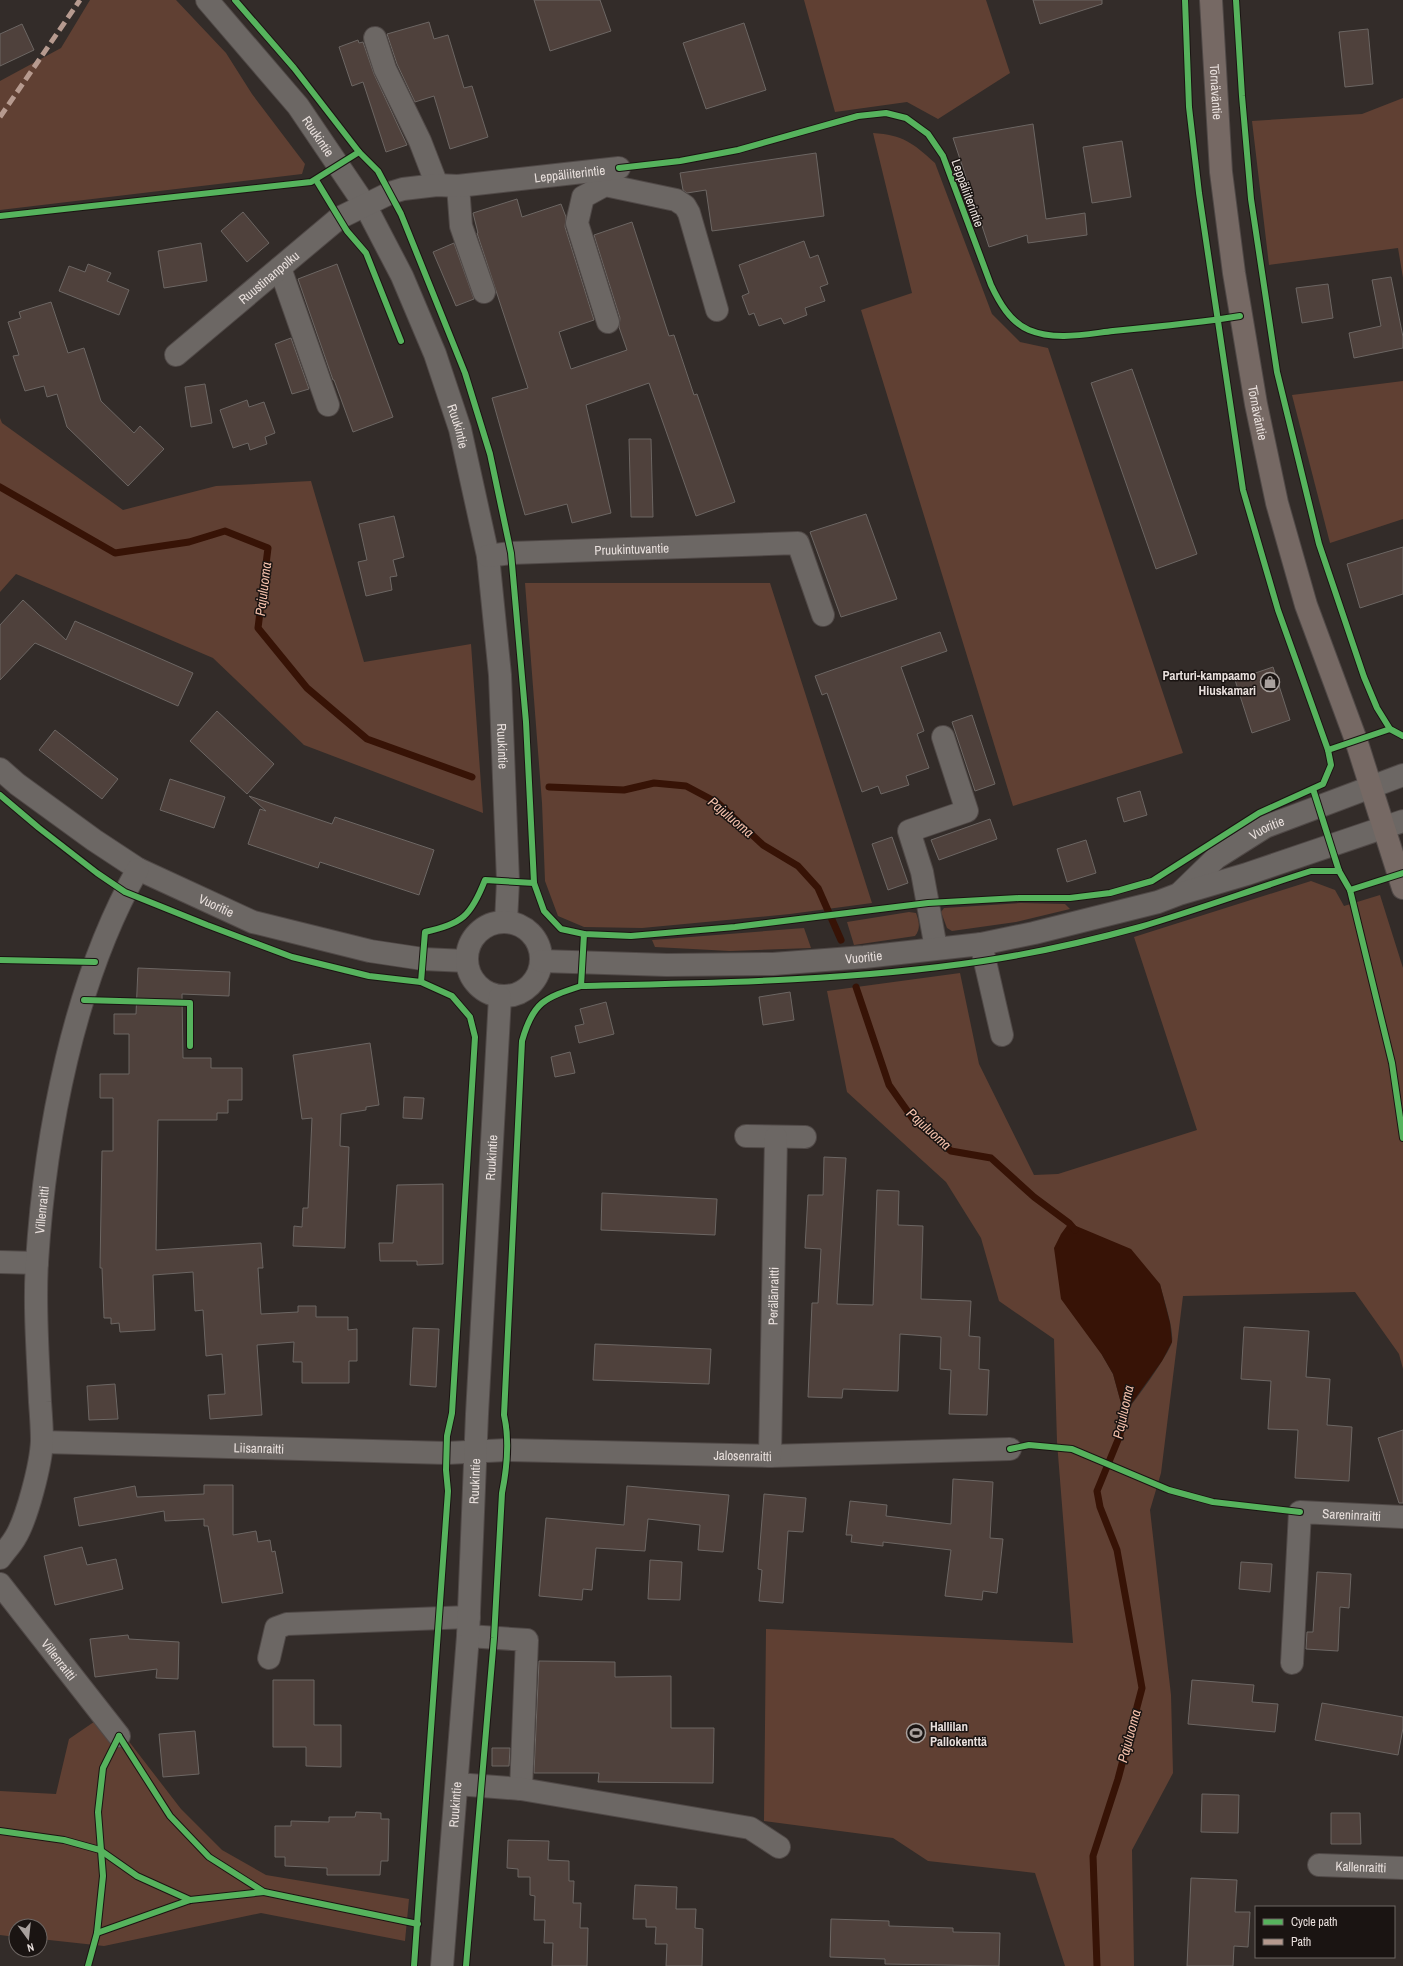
<svg xmlns="http://www.w3.org/2000/svg" width="1403" height="1966" font-family="'Archivo Narrow',sans-serif">
	<style>
		.green { fill: #604033; fill-rule: evenodd }
		.water { fill: #371306 }
		.lines { fill: none; stroke-linecap: round; stroke-linejoin: round }
		.stream { stroke: #371306; stroke-width: 7 }
		.building { fill: #4f413c; stroke: #6c6663 }
		.minor-casing { stroke: #504947; stroke-width: 24 }
		.major-casing { stroke: #504947; stroke-width: 24 }
		.minor { stroke: #6c6764; stroke-width: 22 }
		.major { stroke: #766964; stroke-width: 22 }
		.quiet { stroke: #b69a8f; stroke-width: 5; stroke-dasharray: 10 5; stroke-linecap: butt }
		.cycleway-casing { stroke: #1a1412; stroke-width: 8 }
		.cycleway { stroke: #56b35d; stroke-width: 6 }
		.labels { text-anchor: middle; stroke-width: 3; stroke-linejoin: round; paint-order: stroke }
		.street-label { font-size: 13px; fill: #e9e0dd; stroke: #1a1412 }
		.poi-label { font-size: 13px; font-weight: bold; fill: #e9e0dd; stroke: #1a1412; text-anchor: end }
		.water-label { font-size: 14px; font-style: italic; fill: #f4c0ab; stroke: #1a1412 }
	</style>
	<rect width="100%" height="100%" fill="#332c29"/>
	<g class="green">
		<polygon points="90,0 176,0 226,53 252,94 305,164 302,174 0,210 0,81 61,48"/>
		<polygon points="804,0 986,0 1010,73 938,119 907,102 835,112"/>
		<polygon points="1403,98 1403,278 1398,248 1269,265 1252,121 1362,114"/>
		<path d="M873,133c30,2 40,10 62,30l57,151 28,28 28,6 135,405 -170,53 -152,-496 51,-17z"/>
		<polygon points="1403,381 1403,519 1330,543 1292,395"/>
		<polygon points="0,418 2,423 123,510 216,486 311,481 364,662 471,644 483,813 304,745 213,658 16,574 0,592"/>
		<polygon points="525,583 770,583 872,903 790,914 642,928 584,927 558,916 545,881 542,803"/>
		<path d="M1311,881l24,9 9,16 36,-11 23,73v401l-4,-15 -44,-62 -172,4 -22,177 -11,37 21,185 2,78 -41,77 2,116h-69l-30,-93 -107,-12 -35,-23 -129,-17 2,-192 307,14 -16,-201 -3,-103 -55,-38 -18,-63 -35,-56 -99,-90 -20,-101 133,-18 19,91 55,111 24,-1 139,-44 -63,-193zM1160,1284c3,13 14,44 12,58 -3,12 -38,61 -48,72l-11,-40 -11,-19z"/>
		<polygon points="1021,903 1065,904 1070,909 1016,922 952,931 947,928 941,912 944,908"/>
		<path d="M909,912l7,1c3,8 5,16 -1,23l-61,9 -7,-23z"/>
		<polygon points="804,928 811,948 730,951 655,947 652,940"/>
		<polygon points="107,1713 181,1809 222,1850 266,1875 409,1899 405,1941 261,1913 104,1946 40,1939 40,1926 16,1926 16,1937 0,1935 0,1791 56,1794 69,1739"/>
	</g>
	<polygon class="water" points="1069,1223 1131,1249 1160,1284 1170,1323 1172,1342 1162,1361 1124,1414 1113,1374 1102,1355 1061,1299 1054,1248 1061,1234"/>
	<g class="lines">
		<g class="stream">
			<polyline points="0,487 115,553 189,542 225,531 268,548 258,628 307,688 367,739 472,777"/>
			<polyline points="549,787 624,790 654,783 686,786 718,803 763,845 798,866 818,888 841,940"/>
			<polyline points="856,987 889,1085 913,1119 951,1151 991,1158 1034,1197 1069,1223 1075,1230"/>
			<polyline points="1097,1966 1093,1856 1118,1779 1142,1688 1117,1550 1100,1507 1097,1491 1120,1435 1125,1406"/>
		</g>
	</g>
	<g class="building">
		<polygon points="534,0 600,0 611,31 550,51"/>
		<polygon points="1033,0 1102,0 1102,4 1040,24"/>
		<polygon points="429,22 434,39 448,35 464,88 472,86 488,137 450,149 434,96 415,102 397,64 387,34"/>
		<polygon points="744,23 766,90 706,109 683,43"/>
		<polygon points="22,24 34,50 0,66 0,34"/>
		<polygon points="1368,29 1373,84 1345,87 1339,32"/>
		<polygon points="358,40 359,43 363,42 374,74 407,145 386,152 363,82 352,86 339,47"/>
		<polygon points="1033,124 1046,219 1085,213 1087,235 1028,243 1027,235 989,247 953,138"/>
		<polygon points="1122,141 1131,197 1092,203 1083,147"/>
		<polygon points="816,153 824,216 712,231 706,190 687,193 683,190 680,173"/>
		<polygon points="517,199 522,217 561,204 566,217 565,227 594,320 559,332 571,369 627,350 619,327 620,318 594,235 632,222 669,336 674,335 694,395 697,394 735,502 696,516 649,383 586,405 611,513 572,523 567,504 525,515 492,398 528,388 477,233 478,233 473,213"/>
		<polygon points="243,212 269,243 247,262 221,231"/>
		<polygon points="804,241 810,258 818,255 828,284 820,287 825,301 805,308 807,315 784,324 781,318 759,326 754,313 749,315 742,296 749,293 739,265"/>
		<polygon points="201,243 207,281 164,288 158,251"/>
		<polygon points="454,243 474,299 456,306 433,252"/>
		<polygon points="88,264 111,273 107,281 129,290 119,315 59,291 69,266 85,272"/>
		<polygon points="337,264 393,417 353,432 334,380 333,380 298,279"/>
		<polygon points="1391,277 1403,337 1403,348 1354,358 1349,333 1381,326 1372,280"/>
		<polygon points="1328,284 1333,318 1302,323 1296,288"/>
		<polygon points="51,302 68,353 84,348 101,401 134,433 140,426 164,449 128,486 67,427 57,394 47,397 44,386 25,391 13,356 19,355 8,322 21,318 19,312"/>
		<polygon points="291,338 309,389 292,394 275,344"/>
		<polygon points="1132,369 1197,554 1156,569 1091,383"/>
		<polygon points="205,384 212,423 191,427 185,387"/>
		<polygon points="247,400 249,407 264,402 275,433 265,437 267,444 250,450 248,443 233,448 220,410"/>
		<polygon points="629,439 651,439 653,517 631,517"/>
		<polygon points="866,514 897,599 841,617 810,532"/>
		<polygon points="394,516 404,557 393,560 397,576 390,577 392,590 366,596 358,562 367,560 359,524"/>
		<polygon points="1403,547 1403,594 1360,608 1347,564"/>
		<polygon points="23,600 66,640 75,621 193,673 178,706 35,643 0,680 0,625"/>
		<polygon points="940,632 947,651 901,667 924,731 917,734 929,768 906,776 909,785 881,794 878,786 862,792 827,693 822,695 815,676"/>
		<polygon points="1273,667 1290,720 1252,733 1235,680"/>
		<polygon points="217,711 274,764 247,794 190,741"/>
		<polygon points="972,715 995,784 975,791 952,722"/>
		<polygon points="55,730 118,779 102,799 39,750"/>
		<polygon points="170,779 225,797 214,828 160,810"/>
		<polygon points="1140,791 1147,815 1124,822 1117,798"/>
		<polygon points="249,796 332,824 335,817 434,850 419,895 320,862 318,868 248,844 260,809 266,811"/>
		<polygon points="990,819 997,839 939,860 931,840"/>
		<polygon points="892,837 908,883 888,890 872,844"/>
		<polygon points="1086,840 1096,873 1067,882 1057,849"/>
		<polygon points="138,968 230,972 229,996 182,994 183,1058 211,1058 211,1068 242,1068 242,1100 228,1100 228,1113 217,1113 217,1120 158,1120 156,1250 261,1243 263,1268 258,1268 261,1314 298,1312 298,1306 316,1306 316,1317 348,1317 348,1330 357,1329 357,1361 349,1361 349,1383 302,1383 302,1362 293,1362 294,1342 257,1345 262,1415 210,1419 208,1395 225,1394 222,1354 206,1356 203,1310 195,1311 193,1272 153,1275 155,1330 120,1332 119,1323 111,1324 111,1318 104,1318 102,1268 100,1268 102,1151 113,1151 113,1098 100,1098 100,1074 129,1074 129,1034 114,1034 114,1014 136,1014"/>
		<polygon points="790,992 794,1020 763,1025 759,997"/>
		<polygon points="606,1002 614,1034 579,1043 575,1026 584,1024 580,1009"/>
		<polygon points="370,1043 379,1105 366,1107 366,1110 341,1114 340,1146 349,1147 345,1248 293,1246 294,1226 302,1227 303,1208 308,1208 312,1118 302,1119 293,1055"/>
		<polygon points="570,1052 575,1073 555,1077 551,1057"/>
		<polygon points="404,1097 424,1098 422,1119 403,1118"/>
		<polygon points="824,1157 846,1158 837,1304 873,1305 877,1190 899,1191 898,1225 923,1226 921,1299 971,1301 969,1336 980,1337 979,1369 989,1370 987,1415 949,1414 951,1370 940,1369 941,1337 900,1334 898,1391 843,1389 842,1398 808,1397 812,1303 818,1303 821,1249 805,1248 808,1195 823,1195"/>
		<polygon points="443,1184 443,1264 417,1265 417,1261 380,1261 379,1243 393,1243 397,1185"/>
		<polygon points="602,1193 717,1199 715,1235 601,1230"/>
		<polygon points="1244,1327 1309,1331 1306,1377 1330,1379 1327,1425 1352,1427 1349,1481 1295,1478 1298,1430 1268,1429 1271,1381 1241,1379"/>
		<polygon points="413,1328 439,1329 436,1387 410,1385"/>
		<polygon points="595,1344 711,1349 709,1384 593,1380"/>
		<polygon points="115,1384 118,1419 89,1420 87,1386"/>
		<polygon points="1403,1430 1403,1503 1399,1503 1378,1438"/>
		<polygon points="953,1479 993,1482 990,1538 1003,1539 997,1593 983,1591 982,1600 945,1596 951,1550 883,1542 883,1546 851,1542 852,1535 846,1535 850,1501 887,1505 886,1516 951,1524"/>
		<polygon points="204,1485 233,1485 233,1535 256,1531 258,1542 270,1540 272,1552 275,1551 283,1593 222,1603 208,1526 204,1526 204,1519 165,1521 164,1511 79,1526 74,1498 135,1486 137,1497 204,1494"/>
		<polygon points="627,1486 729,1495 723,1552 698,1550 700,1525 648,1519 645,1551 596,1548 592,1590 583,1589 582,1600 539,1596 546,1518 624,1525"/>
		<polygon points="764,1494 806,1498 803,1532 788,1531 783,1603 759,1601 762,1570 758,1569"/>
		<polygon points="82,1547 87,1565 116,1559 123,1589 55,1605 44,1556"/>
		<polygon points="650,1560 682,1562 680,1600 648,1599"/>
		<polygon points="1241,1562 1272,1564 1270,1592 1239,1589"/>
		<polygon points="1317,1572 1351,1574 1349,1608 1340,1607 1338,1651 1306,1649 1307,1632 1313,1632"/>
		<polygon points="128,1635 129,1639 179,1642 178,1679 156,1678 157,1669 95,1677 90,1639"/>
		<polygon points="539,1661 615,1662 615,1677 671,1676 671,1728 714,1728 713,1783 598,1782 599,1773 534,1773"/>
		<polygon points="273,1680 314,1680 314,1725 341,1725 341,1767 306,1766 306,1747 273,1747"/>
		<polygon points="1192,1680 1254,1685 1252,1702 1278,1704 1275,1732 1188,1724"/>
		<polygon points="1322,1703 1403,1717 1403,1728 1398,1755 1315,1740"/>
		<polygon points="195,1731 199,1774 163,1777 159,1734"/>
		<polygon points="492,1748 510,1748 509,1766 492,1766"/>
		<polygon points="1202,1794 1239,1795 1238,1833 1201,1832"/>
		<polygon points="356,1812 381,1813 381,1819 389,1819 388,1861 381,1861 380,1875 327,1875 327,1868 285,1866 285,1857 275,1857 275,1826 291,1826 291,1821 329,1822 329,1817 355,1817"/>
		<polygon points="1331,1813 1360,1813 1361,1844 1331,1844"/>
		<polygon points="508,1840 549,1841 548,1860 569,1861 569,1881 574,1881 573,1903 581,1903 580,1928 588,1928 587,1966 552,1966 553,1943 544,1943 545,1920 534,1920 535,1896 530,1895 530,1877 518,1877 518,1869 507,1868"/>
		<polygon points="1191,1878 1237,1880 1235,1912 1250,1912 1248,1947 1234,1946 1233,1966 1187,1966"/>
		<polygon points="635,1885 677,1887 676,1909 696,1909 695,1928 703,1929 702,1966 666,1966 667,1944 655,1944 656,1927 646,1927 646,1919 633,1919"/>
		<polygon points="831,1919 889,1921 889,1926 953,1928 953,1932 1000,1933 999,1966 885,1964 885,1959 830,1957"/>
	</g>
	<g class="lines">
		<g class="minor-casing">
			<g id="minor">
				<path id="s1" d="M207,0l91,106 67,99 37,71 33,78 25,75 28,127 12,119 8,206 -2,41"/>
				<polyline points="375,38 385,69 420,141 437,185"/>
				<polyline points="458,186 461,226 484,292"/>
				<polyline points="280,268 328,405"/>
				<polyline points="608,322 577,223 583,197 605,185 676,200 685,206 689,213 717,310"/>
				<path id="s2" d="M176,355l163,-137 51,-25 13,-4 34,-4 21,1 161,-18"/>
				<path id="s3" d="M488,556l23,-3 287,-10 25,72"/>
				<path id="s4" d="M0,769l17,15 77,56 44,29 115,53 117,29 53,8 43,2"/>
				<path id="s5" d="M1181,892l35,-34 49,-31 138,-52"/>
				<circle cx="504" cy="959" r="37"/>
				<polyline points="981,944 1002,1035"/>
				<polyline points="936,948 922,872 909,831 967,811 943,737"/>
				<path id="s6" d="M541,961l126,4 106,-1 91,-7 117,-13 53,-11 124,-31 21,-8 68,-20 156,-53"/>
				<polyline points="746,1136 805,1137"/>
				<polyline points="0,1262 37,1263"/>
				<path id="s7" d="M42,1442l405,11 60,-3 263,6 240,-7"/>
				<path id="s8" d="M770,1456l6,-319"/>
				<path id="s9" d="M0,1558c5,-7 11,-13 15,-20 12,-19 26,-74 27,-97 0,-13 -1,-26 -2,-39 -2,-46 -6,-94 -3,-140 8,-128 37,-281 101,-393"/>
				<path id="s10" d="M0,1584l119,152"/>
				<polyline points="468,1636 527,1640 521,1789"/>
				<polyline points="269,1658 276,1628 287,1624 469,1617"/>
				<path id="s11" d="M1292,1663l8,-151 103,5"/>
				<polyline points="457,1784 521,1789 750,1828 779,1847"/>
				<path id="s12" d="M1319,1865l84,3"/>
				<path id="s13" d="M442,1966l26,-330 9,-222 23,-417"/>
			</g>
		</g>
		<g class="major-casing">
			<g id="major">
				<path id="s14" d="M1211,0l10,172 13,101 22,131 21,99 29,102 50,135 47,148"/>
			</g>
		</g>
		<use href="#minor" class="minor"/>
		<use href="#major" class="major"/>
		<polyline class="quiet" points="0,117 80,0"/>
		<g class="cycleway-casing">
			<g id="cycleway">
				<polyline points="235,0 294,68 359,152 378,171 401,214 465,373 490,454 511,553 526,722 534,883 544,911 561,929 584,934 631,936 735,927 928,903 1019,898 1070,898 1110,893 1152,881 1259,813 1323,784 1331,765 1328,750 1278,610 1243,490 1199,193 1189,107 1185,0"/>
				<polyline points="1236,0 1242,96 1251,199 1277,372 1319,544 1364,677 1377,708 1390,729 1403,736"/>
				<path d="M619,168l61,-7 58,-11 120,-34 28,-3 20,5 22,16 15,22 48,129c8,17 19,37 38,45 26,11 58,4 84,1 43,-4 85,-8 127,-15"/>
				<polyline points="316,180 347,231 366,253 401,341"/>
				<polyline points="0,216 311,182 359,152"/>
				<polyline points="1328,750 1390,729"/>
				<polyline points="1313,789 1339,871 1350,890 1392,1063 1403,1138"/>
				<polyline points="0,795 39,828 97,873 125,892 207,925 292,957 369,976 421,982 452,996 470,1017 475,1037 452,1413 447,1436 446,1470 448,1491 414,1966"/>
				<polyline points="1350,890 1403,873"/>
				<polyline points="0,960 95,962"/>
				<path d="M421,982l4,-50c37,-8 46,-16 60,-52l49,3"/>
				<polyline points="581,986 584,934"/>
				<polyline points="84,1000 190,1003 190,1046"/>
				<polyline points="1010,1449 1029,1445 1072,1449 1169,1490 1213,1502 1300,1512"/>
				<polyline points="119,1736 170,1816 209,1857 264,1892 418,1924"/>
				<polyline points="0,1831 64,1840 100,1850 137,1876 190,1900"/>
				<polyline points="97,1933 190,1900 264,1892"/>
				<polyline points="88,1966 97,1933 103,1876 98,1812 103,1768 119,1736"/>
				<path d="M466,1966l28,-328 8,-145c5,-25 8,-52 2,-78l18,-374c11,-39 22,-43 59,-55 134,-3 269,-5 402,-25 53,-8 106,-20 157,-34 57,-17 114,-38 171,-56h28"/>
			</g>
		</g>
		<use href="#cycleway" class="cycleway"/>
	</g>
	<defs>
		<g id="shop-ring" transform="scale(1)"><circle r="9.5" fill="#1a1412" stroke="#a9a19e" stroke-width="1.5"/><path d="M-5-2.5h2.3a2.7 3.5 0 0 1 5.4 0H5L5.5 6h-11ZM-1.5-2.5h3a1.5 2.3 0 0 0-3 0Z" fill="#a9a19e"/></g>
		<g id="stadium-ring" transform="scale(1)"><circle r="9.5" fill="#1a1412" stroke="#a9a19e" stroke-width="1.5"/><path d="M0-5a6.5 5 0 1 0 0 10a6.5 5 0 1 0 0-10ZM-3.5-1.8h7v3.6h-7Z" fill="#a9a19e"/></g>
	</defs>
	<g fill-rule="evenodd">
		<use href="#shop-ring" x="1270" y="682"/>
		<use href="#stadium-ring" x="916" y="1733"/>
	</g>
	<g class="labels">
		<g class="street-label">
			<text dy="5" stroke="none"><textPath href="#s14" startOffset="92">Törnäväntie</textPath></text>
			<text dy="5" stroke="none"><textPath href="#s1" startOffset="176">Ruukintie</textPath></text>
			<text dy="5" stroke="none"><textPath href="#s2" startOffset="451">Leppäliiterintie</textPath></text>
			<text transform="translate(968 193) rotate(70)" y="5">Leppäliiterintie</text>
			<text dy="5" stroke="none"><textPath href="#s2" startOffset="121">Ruustinanpolku</textPath></text>
			<text dy="5" stroke="none"><textPath href="#s14" startOffset="416">Törnäväntie</textPath></text>
			<text dy="5" stroke="none"><textPath href="#s1" startOffset="500">Ruukintie</textPath></text>
			<text dy="5" stroke="none"><textPath href="#s3" startOffset="144">Pruukintuvantie</textPath></text>
			<text dy="5" stroke="none"><textPath href="#s1" startOffset="824">Ruukintie</textPath></text>
			<text dy="5" stroke="none"><textPath href="#s5" startOffset="108">Vuoritie</textPath></text>
			<text dy="5" stroke="none"><textPath href="#s4" startOffset="257">Vuoritie</textPath></text>
			<text dy="5" stroke="none"><textPath href="#s6" startOffset="323">Vuoritie</textPath></text>
			<text dy="5" stroke="none"><textPath href="#s13" startOffset="810">Ruukintie</textPath></text>
			<text dy="5" stroke="none"><textPath href="#s9" startOffset="358">Villenraitti</textPath></text>
			<text dy="5" stroke="none"><textPath href="#s8" startOffset="160">Perälänraitti</textPath></text>
			<text dy="5" stroke="none"><textPath href="#s7" startOffset="217">Liisanraitti</textPath></text>
			<text dy="5" stroke="none"><textPath href="#s7" startOffset="701">Jalosenraitti</textPath></text>
			<text dy="5" stroke="none"><textPath href="#s13" startOffset="486">Ruukintie</textPath></text>
			<text dy="5" stroke="none"><textPath href="#s11" startOffset="203">Sareninraitti</textPath></text>
			<text dy="5" stroke="none"><textPath href="#s10" startOffset="96">Villenraitti</textPath></text>
			<text dy="5" stroke="none"><textPath href="#s13" startOffset="162">Ruukintie</textPath></text>
			<text dy="5" stroke="none"><textPath href="#s12" startOffset="42">Kallenraitti</textPath></text>
		</g>
		<g class="poi-label">
			<text x="1256" y="680">Parturi-kampaamo<tspan x="1256" dy="15">Hiuskamari</tspan></text>
			<text x="930" y="1731" text-anchor="start">Hallilan<tspan x="930" dy="15">Pallokenttä</tspan></text>
		</g>
		<g class="water-label">
			<text transform="translate(263 589) rotate(-83)" y="5">Pajuluoma</text>
			<text transform="translate(731 817) rotate(40)" y="5">Pajuluoma</text>
			<text transform="translate(929 1129) rotate(42)" y="5">Pajuluoma</text>
			<text transform="translate(1123 1412) rotate(-78)" y="5">Pajuluoma</text>
			<text transform="translate(1129 1736) rotate(-75)" y="5">Pajuluoma</text>
		</g>
	</g>
	<rect x="1255" y="1906" width="140" height="52" fill="#1a1412" stroke="#6d6663"/>
	<rect x="1263" y="1919" width="20" height="6" fill="#56b35d" stroke="#6d6663"/>
	<text x="1291" y="1926" font-size="12" fill="#e9e0dd">Cycle path</text>
	<rect x="1263" y="1939" width="20" height="6" fill="#b69a8f" stroke="#6d6663"/>
	<text x="1291" y="1946" font-size="12" fill="#e9e0dd">Path</text>
	<g transform="translate(28 1938) rotate(165)"><circle r="19" fill="#1a1412" stroke="#6d6663"/>
	<path d="M0-3L7 15L0 10L-7 15Z" fill="#a9a19e"/>
	<text y="-6" font-size="11" font-weight="bold" text-anchor="middle" fill="#e9e0dd">N</text>
	</g>
</svg>
